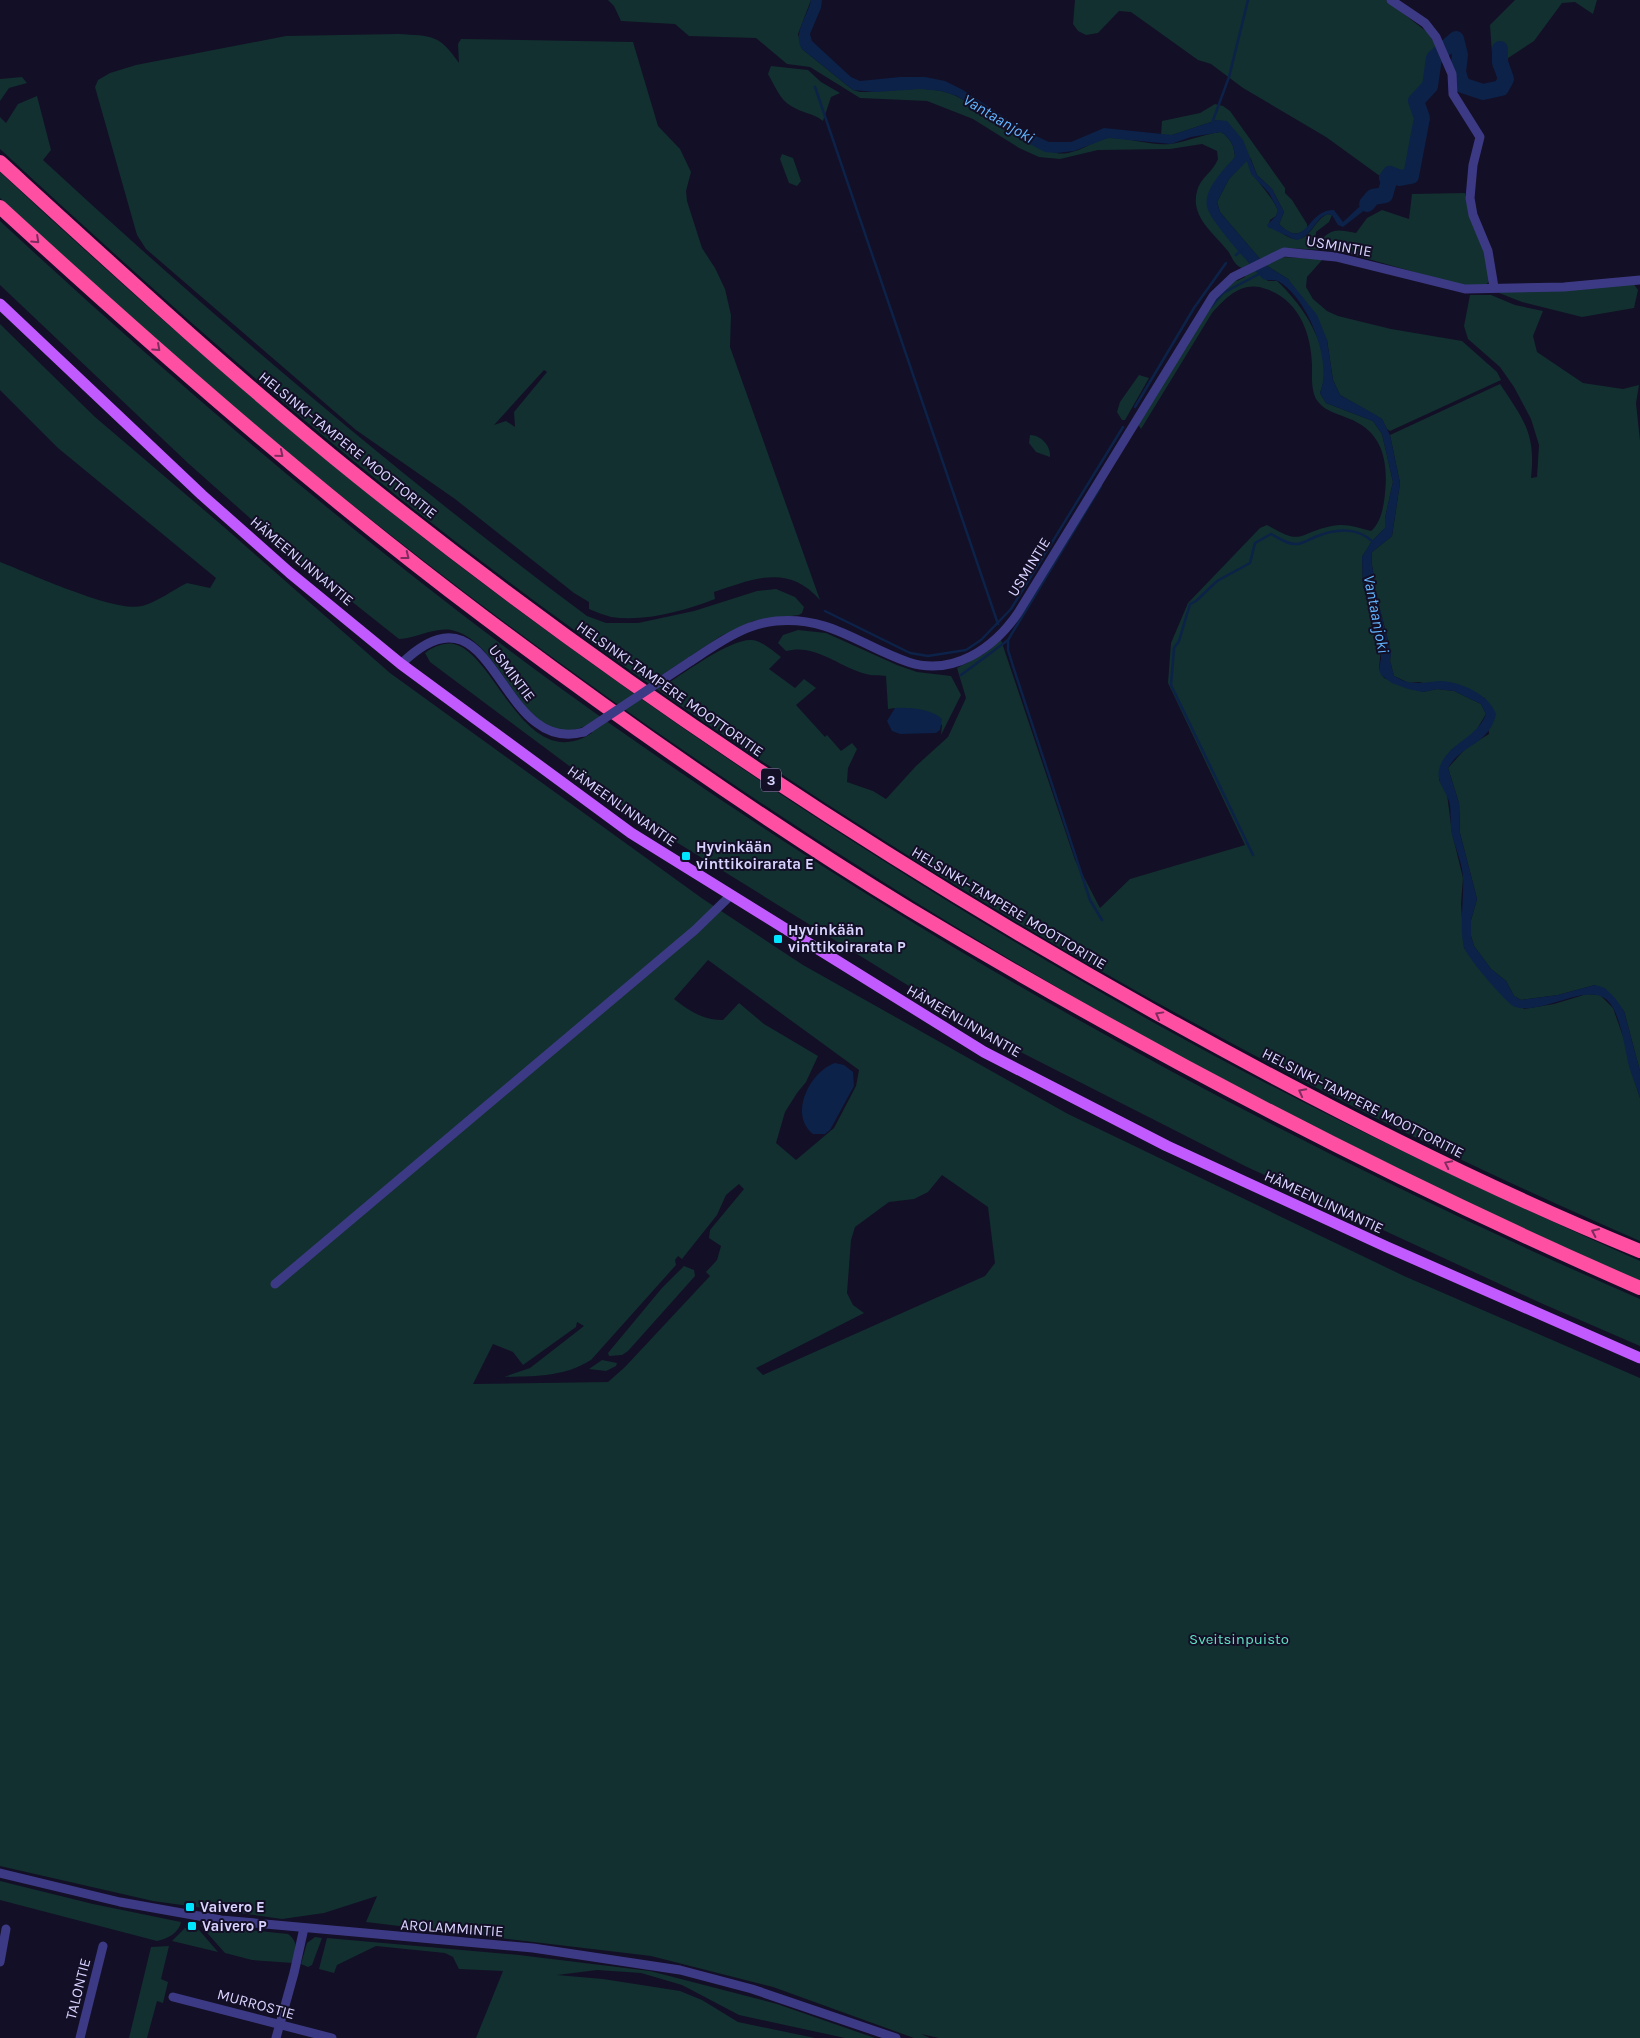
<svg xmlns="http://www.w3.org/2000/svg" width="1640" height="2038" font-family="Karla,sans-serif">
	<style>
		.green { fill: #12302f; fill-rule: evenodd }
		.water { fill: #0c2248 }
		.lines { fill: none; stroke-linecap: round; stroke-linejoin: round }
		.stream { stroke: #0c2248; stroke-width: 2.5 }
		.river { stroke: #0c2248; stroke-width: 16 }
		.minor { stroke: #3d3a85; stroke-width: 9 }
		.major { stroke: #c25bff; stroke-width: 11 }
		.highway { stroke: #ff4fa3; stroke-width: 14 }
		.minor-bridge { stroke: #3d3a85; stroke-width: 9 }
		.oneway { stroke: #7d2c5e }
		.poi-dot { fill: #00e5ff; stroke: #130f26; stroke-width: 2 }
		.labels { text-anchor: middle; stroke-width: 4; stroke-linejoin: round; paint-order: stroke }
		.shield { fill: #130f26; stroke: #9e99be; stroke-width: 1 }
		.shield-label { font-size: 14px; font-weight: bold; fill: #d9d4ff }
		.street-label { font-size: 15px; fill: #d9d4ff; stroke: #130f26 }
		.poi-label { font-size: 15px; font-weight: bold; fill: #d9d4ff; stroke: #130f26; text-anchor: start }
		.park-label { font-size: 15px; fill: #5fe0c0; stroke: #130f26 }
		.water-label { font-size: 16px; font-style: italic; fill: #62b6ff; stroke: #130f26 }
	</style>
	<rect width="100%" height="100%" fill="#130f26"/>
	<g class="green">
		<path d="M608,0h203l-13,34 4,15 51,41 7,2c31,0 69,-10 98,5 33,17 60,48 98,56 20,4 40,-15 53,-15 20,-1 40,8 61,6 17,-2 33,-10 51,-12 10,7 13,13 14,25l-25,33 2,27 38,47 -8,4c-8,-3 -10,-11 -14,-17 -14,-18 -38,-34 -31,-60 3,-13 16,-19 21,-32l-1,-8 -15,-7 -32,5 -72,1 -38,9 -21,-2 -20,-9 -46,-29 -46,-18 -67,-3 -50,-31 -23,-3 -31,-26 -67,-2 -14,-12 -54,-3 -7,-15z"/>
		<polygon points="1075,0 1386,0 1427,32 1439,49 1429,55 1425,87 1411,102 1418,122 1409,173 1402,176 1392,171 1386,173 1384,179 1326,137 1243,88 1211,64 1198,60 1131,12 1119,11 1098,33 1086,35 1078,31 1073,24"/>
		<polygon points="1515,0 1597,0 1593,14 1575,2 1562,3 1534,41 1493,68 1490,25"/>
		<path d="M398,34c34,2 41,0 61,29l-1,-19 3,-5 172,3 25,84 22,23 11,23 -5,19 1,10 15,47 13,20 10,21 6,26 -1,32 90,253c-32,-37 -66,-21 -106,-8l1,7c-31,12 -70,23 -104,18 -7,-2 -15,-5 -22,-8v-7l-15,-9 -119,-94 -99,-69 -210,-181 -9,-14 -42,-148 3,-7 12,-7 26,-8 150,-29zM544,370l3,2 -33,40 1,15 -9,-6 -12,4z"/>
		<path d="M771,66l37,4 13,12 19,11 -9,4 -8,24c-10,-8 -21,-8 -32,-15 -11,-6 -17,-22 -23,-32z"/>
		<polygon points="22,77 27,83 9,88 0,101 0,79"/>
		<path d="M37,96l14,54 -8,10c174,161 354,314 544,456l19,7h32l56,-12 63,-20 19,-2 19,8 9,10 -2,6 -3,2 -46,6 -32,15 -62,41 8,7c18,-12 64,-45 84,-44 10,0 22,11 30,17l-12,12 26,19 9,-9 12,9 -20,17 29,32 2,-2 14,16 11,-8 5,6 -9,19 -1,14 26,9 13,8 30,-33 32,-29 18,-39 -9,-30 27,-14 17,-14 74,220 25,48 30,-29 115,-34 -77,-162 3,-40 17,-40 72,-75 7,-3c38,22 29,8 65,1 14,-3 26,2 39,5 10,-8 13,-26 14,-38 3,-27 -1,-56 -27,-70 -6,-4 -14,-6 -21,-9 -8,-3 -16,-7 -21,-15 -5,-10 -4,-23 -4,-34 -1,-32 -13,-65 -46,-76 -23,-9 -40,8 -54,24l-71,116 -4,-6 75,-120 24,-25 1,3 8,-4v-4l9,-4 14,12h9c28,26 59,73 43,112l6,10 47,18 9,13 11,48 -8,36v10l-13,13 -10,16 1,30 9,18 3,22 6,21 -2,21 5,9 39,14 14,-3 17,2 27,13 5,10 -11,18 -24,18 -12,30 8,14 5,39 11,45 -2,26 3,44 60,61 30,-5 33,-10 13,1 13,13 13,37 3,19 11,34v143c-445,-193 -862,-445 -1243,-745 -138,-110 -268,-228 -397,-347v-32l6,6 12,-19z"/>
		<path d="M1215,104l8,2 7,5 55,77v5l7,7 15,24v4c-11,10 -19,5 -28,-4l5,-12 -12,-23 -15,-14 -6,-16 -34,-39 -45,15h-11l1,-14 38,-8z"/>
		<polygon points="782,154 793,158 801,181 797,186 789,183 780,159"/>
		<path d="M1247,160c6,20 22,31 31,50l-2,6 -6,4 -2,7c10,2 17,10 26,12 16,3 20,-20 34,-25l4,1 -3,7 -13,10 -1,16c14,-19 18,-20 41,-15l11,-15 15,-8 27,9 3,-25 53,-1 4,21 16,38 5,28 -4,5h-26l-120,-34 -53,-3 -27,11 -40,-47 -3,-10 12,-23z"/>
		<path d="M0,172c170,158 345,311 532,448 200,148 409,283 626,405 156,87 319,163 482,236v20c-136,-61 -272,-122 -403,-193 -450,-242 -865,-538 -1237,-890z"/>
		<path d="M0,221c194,180 396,351 612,504 322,227 667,417 1028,574v47l-97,-42 -296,-137 -254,-129 -346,-214 -217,-162 -5,-9c8,-6 19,-11 29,-9 42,10 71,132 138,89l-4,-8c-65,30 -81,-79 -133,-94 -18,-6 -37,7 -56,8l-121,-96 -89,-79 -189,-179z"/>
		<polygon points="1281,257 1323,259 1307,277 1306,287 1313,299 1327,311 1338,316 1391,329 1462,341 1497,372 1501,380 1390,431 1387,429 1382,419 1340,395 1333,380 1327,340 1288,279 1264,264"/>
		<polygon points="1633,283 1638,290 1634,308 1582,317 1522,302 1499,293 1500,291"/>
		<path d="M1470,295h21l24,10 28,6 -10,25 4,16 46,31 40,6 16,-4 -3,18 4,38v630l-16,-60 -29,-26 -37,10 -37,5 -7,-4 -8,-15 -15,-12 -17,-23 -3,-10v-16l6,-21 -17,-66 -1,-30 -11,-35 18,-20 23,-14 -4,-36 -66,-16 -10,1 -15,-7 -4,-15 1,-9 -17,-66c1,-12 -4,-21 -2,-34l20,-16 8,-53 -10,-48 110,-51c24,36 36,50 31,94l6,-1 2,-32 -8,-26 -17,-32 -14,-20 -32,-28 -4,-13z"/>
		<path d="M0,324l95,93 129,110 166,146 313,226 100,66 265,149 336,162 236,102v660h-701l-18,-4 9,4h-16l-141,-51 -122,-31 -285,-34 11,-26 -53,17 -42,6 -129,-18 -153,-35v-1304c29,11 115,51 142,44 15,-4 31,-16 45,-23l23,5 6,-10 -158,-130 -58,-58zM708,960l151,110 -3,16 -22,42 -38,32 -20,-17 9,-31 12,-19 9,-11 12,-26 -54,-32 -25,-21 -16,17c-21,0 -33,-9 -49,-21zM942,1175l46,32 7,56 -10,13 -222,99 -7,-7 108,-55 -11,-8 -6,-12 4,-53 4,-13 34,-25 25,-3 14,-7zM739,1184l5,5 -34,41 -1,8 12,8 -4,14 -11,12 4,4 -85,91 -17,15 -135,2 20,-40 20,8 10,13 53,-38 1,-5 7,4 -54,42 -26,9c32,-1 60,0 87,-17l85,-95 -1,-5 3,-4 4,3 35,-44 9,-20z"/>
		<polygon points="1139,375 1149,378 1125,420 1122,420 1117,412 1120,402"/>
		<path d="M1030,435c11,0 21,11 20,22l-14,-5 -7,-9z"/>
		<path d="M798,630l28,3 71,32 20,7 34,4 10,19 -20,40 1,-10 -47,-17 -7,1 -2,-33c-7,-1 -14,0 -20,-2 -27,-7 -51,-31 -80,-23l-8,-8 5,-8z"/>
		<polygon points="684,1266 694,1270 695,1276 628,1351 622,1355 609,1356 608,1353 662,1288"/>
		<polygon points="602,1360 617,1363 616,1366 606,1371 589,1369"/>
		<path d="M0,1881l93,23 88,18c-2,11 -14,17 -24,19l-157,-41z"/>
		<path d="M200,1925l88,9c11,8 8,17 5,29l-41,-3 -27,-7z"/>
		<polygon points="185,1928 199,1930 218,1952 172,1941"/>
		<polygon points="315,1937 322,1938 312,1965 308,1967 301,1964 307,1943"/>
		<polygon points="327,1938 519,1955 650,1971 777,2004 875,2038 845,2038 739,2015 682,1985 641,1973 597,1970 557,1975 603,1979 680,1991 702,2000 738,2022 815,2038 476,2038 503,1971 459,1969 453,1957 445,1953 376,1946 337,1965 334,1973 319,1969"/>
		<polygon points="169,1946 161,1979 168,1982 163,2003 157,2001 147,2038 129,2038 151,1947"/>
	</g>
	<g class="water">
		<path d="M811,0h11l-1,8 -11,26 2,7 39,36 9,4 40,-4h25l20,4 18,9 64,42 22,10h22l33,-14 68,7 45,-15 10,1 16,19 14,35 15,14 12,23 -5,12c29,28 27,-15 55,-14l9,12 29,-27 15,1 -12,3 -9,10 -23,18 -5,-2 -6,-10c-15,-5 -18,22 -36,25l-28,-13 -1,-2 9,-9 2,-6 -9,-17 -18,-19 -4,-13 -18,18 -12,23 3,10 40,47 -10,5c-10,-11 -39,-43 -43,-57 -4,-17 18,-39 28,-50 -1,-12 -4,-18 -14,-25l-30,5 -20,7 -63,-6 -34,13 -17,2 -12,-1 -17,-9 -71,-47 -16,-5 -20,-2 -45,3 -23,-2 -51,-41c-10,-16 6,-33 9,-49z"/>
		<path d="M1264,264l24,15 29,36 10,25 6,40 7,15 36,20 6,4 8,16 10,48 -8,53 -20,16c-2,13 3,22 2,34l17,66 -1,9 4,15c4,2 9,5 14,6 10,3 24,-1 35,-1 20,2 46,14 53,33 -7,31 -33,29 -48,54l11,35 1,30 17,66 -6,21v16l3,10 17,23 15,12 8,15 7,4 37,-5 37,-10 10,3 10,10 9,13 16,60v27c-3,-11 -8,-21 -11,-32 -5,-19 -8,-54 -23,-67 -21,-16 -64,16 -91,8 -8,-3 -49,-51 -51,-60 -5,-20 0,-47 -1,-68 0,-14 -7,-29 -11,-44 -2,-9 -1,-20 -2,-30 -2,-12 -14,-23 -11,-35 6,-26 38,-31 47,-56l-5,-10 -27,-13 -17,-2 -14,3 -15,-3 -16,-6 -11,-8 -2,-6 2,-11 -1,-19 -5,-11 -3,-23 -9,-18 -1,-30 10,-16 13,-13v-10l8,-36 -11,-48 -9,-13 -47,-18 -6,-10c13,-31 -12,-95 -42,-112 -5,-2 -10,0 -15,-2l-9,-10z"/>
		<path d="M895,708c14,-1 37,1 47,11l-2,11 -4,3 -36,1 -8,-3 -5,-10z"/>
		<path d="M835,1063l9,2 9,7 1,14 -24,44 -5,4h-12c-25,-19 -3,-63 22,-71z"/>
	</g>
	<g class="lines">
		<g class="stream">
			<polyline points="815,87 998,624"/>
			<polyline points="1212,123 1229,77 1248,0"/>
			<polyline points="1236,255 1242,250"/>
			<polyline points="1211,307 1223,293 1261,273"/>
			<polyline points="1135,407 1194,308 1226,263"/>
			<polyline points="825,611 910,653 928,656 966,650 981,640 1011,609 1123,427"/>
			<polyline points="1008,640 1008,650 1012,663 1090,900 1102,920"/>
			<polyline points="961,675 1008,640 1101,486"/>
			<path d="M1253,855l-82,-170 3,-37 5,-7 11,-37 6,-3 21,-20 33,-18 5,-20 16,-9c8,4 17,11 26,10 5,0 13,-5 18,-7 19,-8 42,-11 58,5"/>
		</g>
		<polyline class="river" points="1367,204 1373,197 1385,195 1389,181 1387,178 1390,174 1400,178 1411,176 1422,118 1416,101 1430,86 1434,58 1456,39 1460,55 1458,72 1462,85 1483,92 1501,88 1506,79 1500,62 1500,49"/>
		<g class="minor">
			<polyline points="1391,0 1425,23 1436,37 1452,74 1453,94 1480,137 1473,165 1470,198 1473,215 1488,251 1494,287"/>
			<path d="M691,661c26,-17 53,-37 85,-40 54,-5 85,25 132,41 45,15 86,-14 110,-49l195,-317 20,-19 51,-25 52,5 129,32 99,-2 76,-7"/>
			<path d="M401,664c95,-93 95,93 183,68"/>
			<polyline points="275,1284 695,930 730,896"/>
			<polyline points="0,1873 120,1902 221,1920 533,1948 680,1970 752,1989 896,2038"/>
			<polyline points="0,1962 6,1929"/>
			<polyline points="173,1997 332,2038"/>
			<polyline points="80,2038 103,1946"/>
			<polyline points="276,2038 294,1973 304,1928"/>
		</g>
		<polyline class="major" points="0,304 202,495 290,573 401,664 631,833 984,1052 1167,1146 1387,1247 1640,1358"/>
		<g class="highway">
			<path d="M0,162c117,107 234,215 358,315 254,204 525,384 809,542 153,85 311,166 473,232"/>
			<path d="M0,207c156,143 315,283 484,410 137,103 279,203 425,292 236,142 479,269 731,379"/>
		</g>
		<polyline class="minor-bridge" points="584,732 691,661"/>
	</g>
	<defs><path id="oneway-chevron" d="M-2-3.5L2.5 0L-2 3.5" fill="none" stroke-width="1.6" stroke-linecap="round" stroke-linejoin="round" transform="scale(1.25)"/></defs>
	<g class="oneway">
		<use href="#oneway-chevron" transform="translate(36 240) rotate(43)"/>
		<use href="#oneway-chevron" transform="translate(157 348) rotate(42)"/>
		<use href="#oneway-chevron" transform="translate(280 454) rotate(40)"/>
		<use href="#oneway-chevron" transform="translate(406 556) rotate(38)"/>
		<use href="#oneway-chevron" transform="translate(1159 1015) rotate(-151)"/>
		<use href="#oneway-chevron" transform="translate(1302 1092) rotate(-152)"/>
		<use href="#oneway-chevron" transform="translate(1448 1164) rotate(-154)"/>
		<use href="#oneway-chevron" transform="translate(1595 1232) rotate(-155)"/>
	</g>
	<g class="poi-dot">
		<rect x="681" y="851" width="10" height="10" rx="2.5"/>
		<rect x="773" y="934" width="10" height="10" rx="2.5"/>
		<rect x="185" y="1902" width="10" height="10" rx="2.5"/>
		<rect x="187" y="1921" width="10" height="10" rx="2.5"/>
	</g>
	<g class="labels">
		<rect class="shield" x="761" y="768.5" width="20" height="23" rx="4"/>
		<g class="shield-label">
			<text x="771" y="785">3</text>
		</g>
		<g class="street-label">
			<text transform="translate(1339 246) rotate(10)" y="5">USMINTIE</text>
			<text transform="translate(348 445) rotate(39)" y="5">HELSINKI-TAMPERE MOOTTORITIE</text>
			<text transform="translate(302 561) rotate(40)" y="5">HÄMEENLINNANTIE</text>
			<text transform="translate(1029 567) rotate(-58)" y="5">USMINTIE</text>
			<text transform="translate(512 673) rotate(53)" y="5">USMINTIE</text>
			<text transform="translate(670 689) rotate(35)" y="5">HELSINKI-TAMPERE MOOTTORITIE</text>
			<text transform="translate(622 806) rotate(35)" y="5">HÄMEENLINNANTIE</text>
			<text transform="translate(1009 908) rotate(31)" y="5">HELSINKI-TAMPERE MOOTTORITIE</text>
			<text transform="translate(964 1021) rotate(30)" y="5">HÄMEENLINNANTIE</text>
			<text transform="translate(1363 1103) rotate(27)" y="5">HELSINKI-TAMPERE MOOTTORITIE</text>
			<text transform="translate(1324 1202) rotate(25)" y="5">HÄMEENLINNANTIE</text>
			<text transform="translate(452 1928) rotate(4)" y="5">AROLAMMINTIE</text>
			<text transform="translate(78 1989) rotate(-76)" y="5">TALONTIE</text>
			<text transform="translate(256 2004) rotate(15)" y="5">MURROSTIE</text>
		</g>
		<g class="poi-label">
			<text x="696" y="852">Hyvinkään<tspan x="696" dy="17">vinttikoirarata E</tspan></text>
			<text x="788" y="935">Hyvinkään<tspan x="788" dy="17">vinttikoirarata P</tspan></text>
			<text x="200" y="1912">Vaivero E</text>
			<text x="202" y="1931">Vaivero P</text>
		</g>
		<g class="park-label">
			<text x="1239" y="1644">Sveitsinpuisto</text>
		</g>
		<g class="water-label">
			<text transform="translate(999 118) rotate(31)" y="6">Vantaanjoki</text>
			<text transform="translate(1377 614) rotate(79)" y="6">Vantaanjoki</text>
		</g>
	</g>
</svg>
